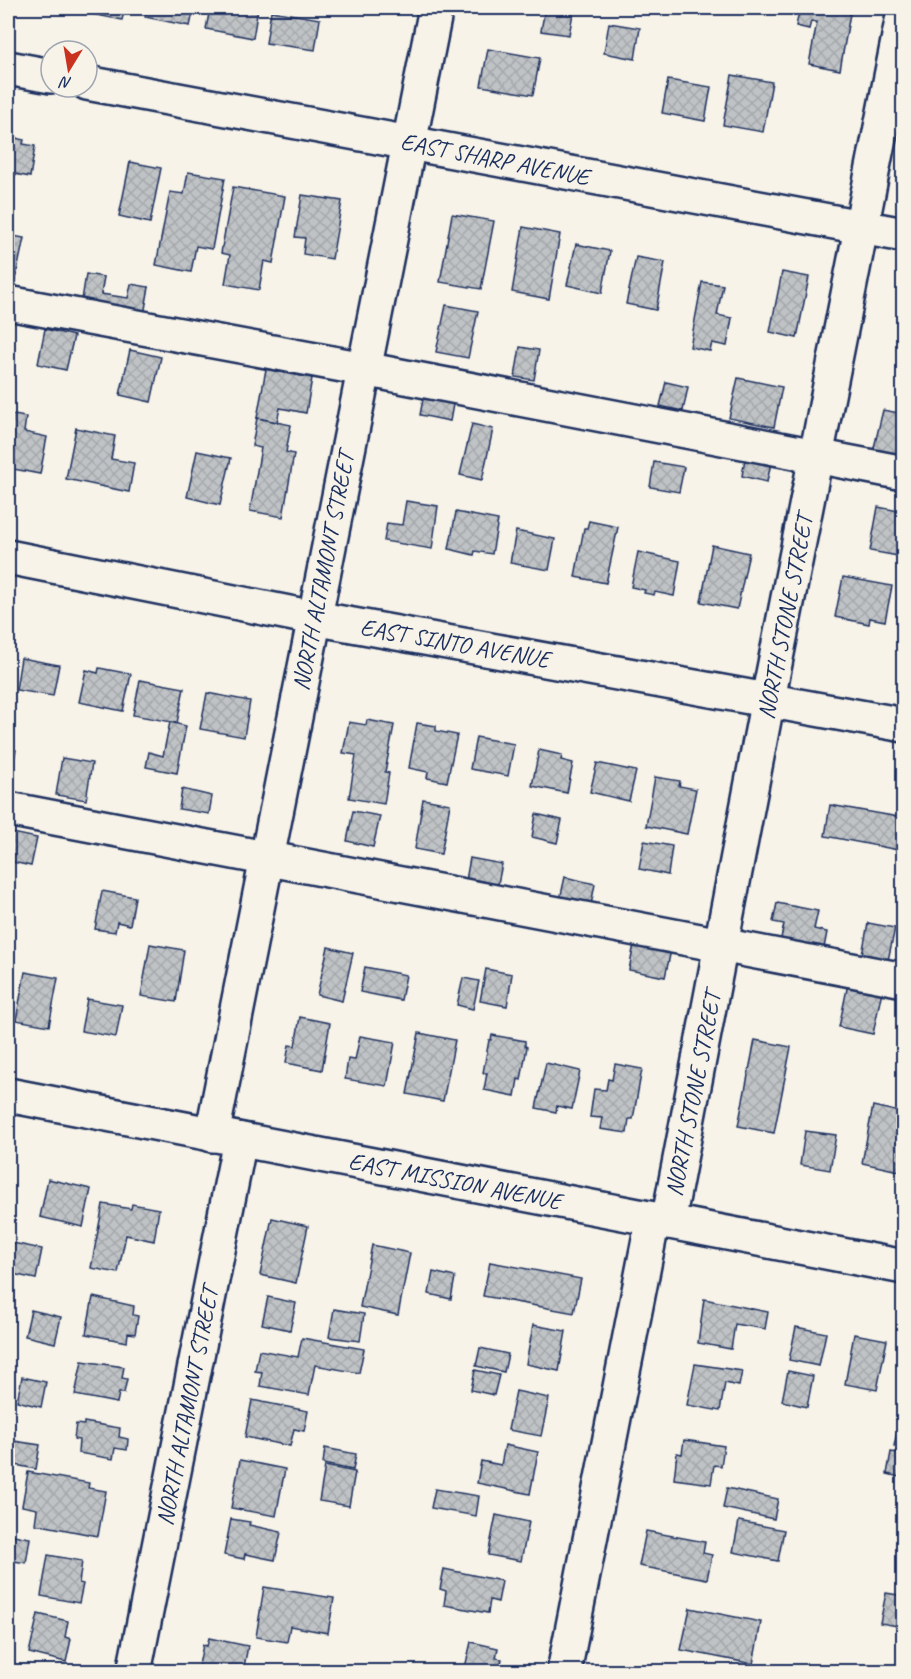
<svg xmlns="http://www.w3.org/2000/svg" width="911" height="1679" font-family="Caveat,sans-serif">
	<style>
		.building { fill: url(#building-cross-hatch); stroke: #1b2f5e; stroke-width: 1.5 }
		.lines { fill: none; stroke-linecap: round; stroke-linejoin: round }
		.minor-casing { stroke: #1b2f5e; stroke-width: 38 }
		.major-casing { stroke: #1b2f5e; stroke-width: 38 }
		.minor { stroke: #f7f3e8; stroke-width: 33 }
		.major { stroke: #f7f3e8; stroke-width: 33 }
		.labels { text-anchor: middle; stroke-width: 5; stroke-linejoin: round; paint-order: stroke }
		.street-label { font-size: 24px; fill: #1b2f5e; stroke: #f7f3e8 }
	</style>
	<defs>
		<pattern id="building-cross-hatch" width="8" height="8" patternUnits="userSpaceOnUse" patternTransform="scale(1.5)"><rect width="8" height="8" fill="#c0c3c5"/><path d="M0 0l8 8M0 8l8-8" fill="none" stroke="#a4a8ac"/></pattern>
	</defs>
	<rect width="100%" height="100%" fill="#f7f3e8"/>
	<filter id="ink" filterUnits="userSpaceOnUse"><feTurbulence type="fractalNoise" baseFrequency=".0167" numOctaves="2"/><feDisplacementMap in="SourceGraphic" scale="12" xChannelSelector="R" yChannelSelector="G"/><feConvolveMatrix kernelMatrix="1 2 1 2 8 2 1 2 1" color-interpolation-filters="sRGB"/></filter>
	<g filter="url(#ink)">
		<g class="building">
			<polygon points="87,8 125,8 122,20 86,13"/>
			<polygon points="147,8 194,8 190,26 145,17"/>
			<polygon points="210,8 258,8 253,38 206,29"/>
			<polygon points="545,8 574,8 569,35 541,31"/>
			<polygon points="700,8 730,8 729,13"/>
			<polygon points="800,8 851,8 840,70 809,64 817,22 811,21 809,29 796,26"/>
			<polygon points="271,11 320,19 315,50 266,43"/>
			<polygon points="609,23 640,28 635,59 604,53"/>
			<polygon points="488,49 540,58 533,95 481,86"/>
			<polygon points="732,75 772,82 763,132 723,125"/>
			<polygon points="668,80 711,87 705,121 662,113"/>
			<polygon points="8,136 24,140 23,144 35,146 30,177 15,174 8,211"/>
			<polygon points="130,162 161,168 150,223 119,216"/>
			<polygon points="188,172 225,178 212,249 196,246 191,272 156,265 170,192 184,194"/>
			<polygon points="233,187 285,196 273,263 264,261 259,290 225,284 230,255 221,253"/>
			<polygon points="302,195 342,201 332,259 303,254 305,238 295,237"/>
			<polygon points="452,214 494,221 481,289 440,282"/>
			<polygon points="523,227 560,234 549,299 512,292"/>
			<polygon points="8,235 24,238 14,285 8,283"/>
			<polygon points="576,244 610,251 602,293 567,285"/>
			<polygon points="636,257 665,262 656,310 626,304"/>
			<polygon points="782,272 809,277 797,338 770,332"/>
			<polygon points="86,274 104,277 101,294 128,298 131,284 149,287 143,320 82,300"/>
			<polygon points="702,282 723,285 717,315 732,318 727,346 712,343 710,351 690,347"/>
			<polygon points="446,305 478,311 468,358 436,352"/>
			<polygon points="45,329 74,336 66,370 38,364"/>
			<polygon points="520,347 539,350 534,380 515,377"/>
			<polygon points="130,350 161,357 151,402 120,395"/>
			<polygon points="266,369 312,378 306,413 280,408 277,422 257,418"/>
			<polygon points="738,378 782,387 774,427 729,418"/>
			<polygon points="666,382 688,387 683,411 660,406"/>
			<polygon points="904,392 904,463 872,456 883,410 899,413"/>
			<polygon points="424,394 454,399 450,421 420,415"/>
			<polygon points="8,414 26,417 24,432 47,437 40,474 8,468"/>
			<polygon points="257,418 291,425 286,452 294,454 283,517 250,511 261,448 252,446"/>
			<polygon points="472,424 493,429 482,480 460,475"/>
			<polygon points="76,428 115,436 111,459 134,463 129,492 66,479"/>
			<polygon points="197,451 231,458 220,505 187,497"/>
			<polygon points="746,453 772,458 767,482 742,476"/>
			<polygon points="654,462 684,467 679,492 650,487"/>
			<polygon points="406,501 438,506 432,549 384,541 387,523 402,525"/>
			<polygon points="878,507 904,512 900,541 904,542 904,557 870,551"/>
			<polygon points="456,512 498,520 492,554 475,551 474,555 449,549"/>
			<polygon points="589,521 618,527 606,583 575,577 584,528 587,528"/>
			<polygon points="516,531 555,539 549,570 510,563"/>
			<polygon points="712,545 749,553 737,609 701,602"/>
			<polygon points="638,552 680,561 674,596 655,592 654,595 644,593 645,590 631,587"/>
			<polygon points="843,577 892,586 885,621 870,618 869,624 835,617"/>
			<polygon points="904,607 904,629 899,629"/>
			<polygon points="21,658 59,665 53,696 16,690"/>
			<polygon points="99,668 131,674 123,711 79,702 86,670 98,673"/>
			<polygon points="140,680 184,688 177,723 133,715"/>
			<polygon points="207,693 250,701 244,737 200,729"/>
			<polygon points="367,720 394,725 385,772 389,773 384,804 349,798 356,755 343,753 349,722 366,725"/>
			<polygon points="170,722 186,726 177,773 146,767 149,752 163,756"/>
			<polygon points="417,723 436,726 436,731 457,735 447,782 427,778 428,772 409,768"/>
			<polygon points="476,737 514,744 508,776 470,769"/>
			<polygon points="8,748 16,750 10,778 8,778"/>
			<polygon points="539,750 562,755 561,760 573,763 567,793 532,786"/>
			<polygon points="62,758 92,763 86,800 56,795"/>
			<polygon points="597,763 636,771 629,801 590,792"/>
			<polygon points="655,777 680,781 679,786 696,789 687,834 646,826"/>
			<polygon points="182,789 212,796 209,814 179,809"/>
			<polygon points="423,799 450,804 441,854 415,849"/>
			<polygon points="830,805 904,818 904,851 825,836"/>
			<polygon points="353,811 380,816 373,847 347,841"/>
			<polygon points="536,814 562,820 557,843 532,837"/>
			<polygon points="8,832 37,838 31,866 8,861"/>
			<polygon points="644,841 672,846 668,875 639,869"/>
			<polygon points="470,858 502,864 496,893 465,886"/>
			<polygon points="565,877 595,884 590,910 559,904"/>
			<polygon points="102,891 135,897 130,925 117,922 115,932 95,929"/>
			<polygon points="777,903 818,911 814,929 827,932 824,948 780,943 784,924 773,922"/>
			<polygon points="868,923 895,928 887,965 861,960"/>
			<polygon points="635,939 672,946 665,977 629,970"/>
			<polygon points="150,944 184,950 176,1002 141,996"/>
			<polygon points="328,947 353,953 342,1001 317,995"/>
			<polygon points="365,967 406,975 401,1000 360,992"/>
			<polygon points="486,969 512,974 507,1006 480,1001"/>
			<polygon points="25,972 58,978 49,1026 16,1020"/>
			<polygon points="463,978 479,981 473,1009 457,1005"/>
			<polygon points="849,979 883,986 873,1034 839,1027"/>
			<polygon points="87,999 122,1005 116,1037 81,1031"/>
			<polygon points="300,1017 330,1023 322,1070 286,1063 289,1045 295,1046"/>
			<polygon points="419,1033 455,1040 443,1101 407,1094"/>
			<polygon points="492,1035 525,1041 525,1046 527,1047 521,1080 518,1079 515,1096 484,1090 487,1073 483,1073 489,1040 491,1040"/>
			<polygon points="360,1036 395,1042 387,1086 345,1079 348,1059 355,1060"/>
			<polygon points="755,1040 791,1047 774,1133 738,1126"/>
			<polygon points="546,1063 580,1071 572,1109 557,1106 556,1112 536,1108"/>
			<polygon points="615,1064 642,1069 633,1119 629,1119 627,1133 600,1129 602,1118 590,1117 594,1089 606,1090 608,1079 612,1080"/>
			<polygon points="873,1106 904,1113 904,1149 899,1171 862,1163"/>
			<polygon points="805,1131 836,1135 830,1170 800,1165"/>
			<polygon points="48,1179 91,1189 83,1227 40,1217"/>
			<polygon points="103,1204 131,1209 132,1204 159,1209 154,1241 126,1235 118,1273 91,1268"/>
			<polygon points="272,1218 308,1226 296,1283 260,1275"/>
			<polygon points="8,1242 42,1249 36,1279 8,1273"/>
			<polygon points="372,1245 410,1253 398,1315 360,1307"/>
			<polygon points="490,1262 581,1279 574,1313 483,1296"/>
			<polygon points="433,1272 455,1277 451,1299 429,1294"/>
			<polygon points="93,1297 134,1306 133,1315 138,1316 135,1334 128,1333 127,1342 86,1334"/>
			<polygon points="268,1297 296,1303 290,1330 262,1324"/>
			<polygon points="704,1299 768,1312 765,1329 735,1324 731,1349 698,1343"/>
			<polygon points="334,1309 364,1314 360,1341 329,1337"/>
			<polygon points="31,1310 61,1317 55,1343 25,1336"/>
			<polygon points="533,1325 566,1331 559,1371 526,1364"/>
			<polygon points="796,1327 826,1333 819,1366 789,1360"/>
			<polygon points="854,1334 887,1340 877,1390 845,1384"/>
			<polygon points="302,1338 364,1349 359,1373 315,1365 309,1395 260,1386 262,1372 255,1371 259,1350 298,1357"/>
			<polygon points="480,1348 508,1354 504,1372 476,1366"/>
			<polygon points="82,1361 124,1367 122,1378 127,1379 124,1393 119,1393 117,1403 75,1395"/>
			<polygon points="695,1364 742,1371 739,1386 725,1383 720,1411 687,1405"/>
			<polygon points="475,1370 499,1375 494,1395 471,1390"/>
			<polygon points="788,1371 813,1376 807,1407 782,1401"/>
			<polygon points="22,1377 46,1382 41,1407 17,1401"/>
			<polygon points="516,1391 549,1398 541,1436 508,1430"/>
			<polygon points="252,1400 308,1411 304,1431 294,1429 290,1446 245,1437"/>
			<polygon points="901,1414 904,1415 904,1448 894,1446"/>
			<polygon points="84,1422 120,1428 119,1437 128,1439 127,1450 115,1448 113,1459 78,1453 79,1440 74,1439 76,1424 84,1425"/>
			<polygon points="684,1440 724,1446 721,1466 714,1465 711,1484 674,1479 677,1453 682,1454"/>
			<polygon points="14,1441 40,1445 36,1469 10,1464"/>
			<polygon points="505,1445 538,1452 530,1494 477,1483 481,1461 501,1465"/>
			<polygon points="325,1448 356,1454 353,1470 323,1464"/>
			<polygon points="891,1452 904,1454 904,1478 887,1474"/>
			<polygon points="240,1460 285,1469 276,1516 231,1508"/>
			<polygon points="325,1466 355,1472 349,1506 319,1501"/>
			<polygon points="28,1472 89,1483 88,1488 106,1491 98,1536 35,1524 37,1509 22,1506"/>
			<polygon points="727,1488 778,1499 774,1519 723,1508"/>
			<polygon points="435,1489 479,1496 476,1516 431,1508"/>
			<polygon points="496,1515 529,1522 521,1561 488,1555"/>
			<polygon points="231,1519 250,1522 249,1525 281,1532 275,1560 245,1554 244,1559 224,1555"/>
			<polygon points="739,1521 784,1530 778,1561 733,1552"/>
			<polygon points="646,1531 705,1542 703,1553 712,1555 707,1579 639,1566"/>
			<polygon points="8,1534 30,1538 26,1563 8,1560"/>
			<polygon points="48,1555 82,1561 79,1583 83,1584 79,1603 41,1596"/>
			<polygon points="444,1569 502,1581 498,1602 490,1600 488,1613 444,1605 446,1591 440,1589"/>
			<polygon points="264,1587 334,1598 328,1633 290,1626 287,1642 256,1637"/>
			<polygon points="886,1593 904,1596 904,1627 880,1623"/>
			<polygon points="690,1608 761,1622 753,1664 681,1650"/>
			<polygon points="38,1614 68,1621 65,1637 71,1639 66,1662 29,1653"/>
			<polygon points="209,1638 248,1646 243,1672 198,1670 203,1645 207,1646"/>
			<polygon points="471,1642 498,1648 496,1658 502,1659 499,1672 464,1672"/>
		</g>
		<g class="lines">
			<g class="minor-casing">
				<g id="minor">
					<polyline points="8,68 51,76"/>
					<polyline points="87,83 904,235"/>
					<polyline points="8,303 364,369 904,473"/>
					<polyline points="8,557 314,618 904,725"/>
					<polyline points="8,809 904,980"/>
					<polyline points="212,1135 436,8"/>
					<polyline points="668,1222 768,699 904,11"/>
					<polyline points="134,1672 240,1140"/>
					<polyline points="564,1672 653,1219"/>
				</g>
			</g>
			<g class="major-casing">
				<polyline id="major" points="8,1095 904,1267"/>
			</g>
			<use href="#minor" class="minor"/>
			<use href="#major" class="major"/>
		</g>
	</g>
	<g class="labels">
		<g class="street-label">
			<text transform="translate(495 159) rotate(11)" y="8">EAST SHARP AVENUE</text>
			<text transform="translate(323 571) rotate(-79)" y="8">NORTH ALTAMONT STREET</text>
			<text transform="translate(785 617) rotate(-79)" y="8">NORTH STONE STREET</text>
			<text transform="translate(455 643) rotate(10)" y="8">EAST SINTO AVENUE</text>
			<text transform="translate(693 1094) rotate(-79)" y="8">NORTH STONE STREET</text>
			<text transform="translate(455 1181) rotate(11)" y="8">EAST MISSION AVENUE</text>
			<text transform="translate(187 1406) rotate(-79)" y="8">NORTH ALTAMONT STREET</text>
		</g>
	</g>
	<rect width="911" height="1679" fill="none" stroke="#f7f3e8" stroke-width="30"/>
	<rect x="15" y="15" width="881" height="1649" fill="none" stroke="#1b2f5e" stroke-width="2" filter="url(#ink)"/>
	<g transform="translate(69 69) rotate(191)"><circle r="28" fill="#f7f3e8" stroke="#9fa5b1" stroke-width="1.5"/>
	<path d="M0-4.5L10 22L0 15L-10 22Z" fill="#c8321e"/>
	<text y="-9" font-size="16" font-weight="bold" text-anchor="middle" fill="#1b2f5e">N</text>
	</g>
</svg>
